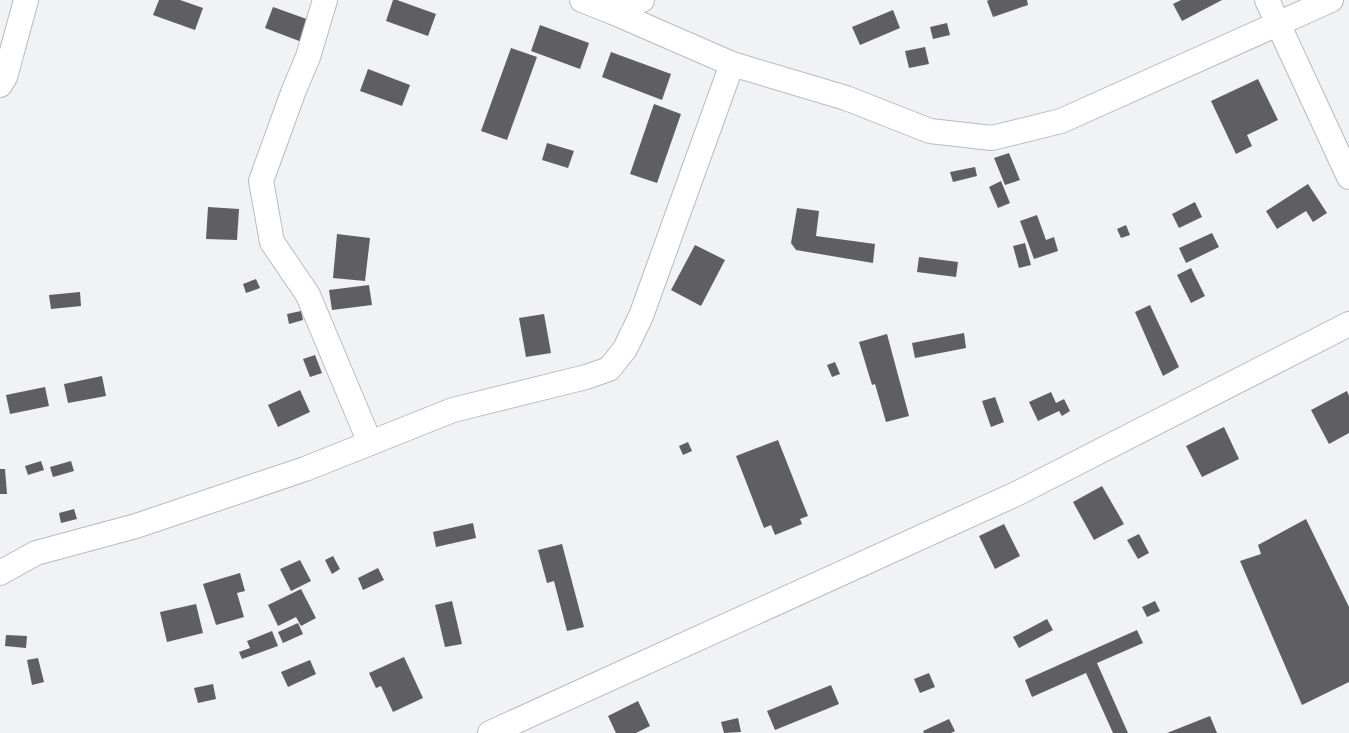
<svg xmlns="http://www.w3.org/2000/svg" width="1349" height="733" font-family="'Noto Serif',serif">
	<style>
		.building { fill: #5f5e61 }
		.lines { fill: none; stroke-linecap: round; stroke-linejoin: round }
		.street-casing { stroke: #b9babe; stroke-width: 26 }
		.street { stroke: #fff; stroke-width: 24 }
	</style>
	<rect width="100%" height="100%" fill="#f0f2f6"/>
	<g class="building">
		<polygon points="159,0 180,0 203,8 195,30 153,15"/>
		<polygon points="393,0 397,0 436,14 428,36 386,21"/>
		<polygon points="989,0 1027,0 1028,5 993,17 987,1"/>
		<polygon points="1181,0 1222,0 1182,21 1173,4"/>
		<polygon points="273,7 315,22 307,44 265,28"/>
		<polygon points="893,10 900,28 860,45 852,27"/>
		<polygon points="947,23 950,35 933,39 930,27"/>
		<polygon points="540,25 589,43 580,69 531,51"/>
		<polygon points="925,47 929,64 909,68 905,51"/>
		<polygon points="511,48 537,57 507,140 481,131"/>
		<polygon points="611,52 671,74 662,100 602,77"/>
		<polygon points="368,69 410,85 402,106 360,91"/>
		<polygon points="1258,79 1278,120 1247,135 1252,146 1236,154 1211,101"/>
		<polygon points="654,104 681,114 657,183 630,174"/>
		<polygon points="547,143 574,151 568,168 542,160"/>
		<polygon points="1009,153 1020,180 1005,185 994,158"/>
		<polygon points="975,167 977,176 953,182 950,172"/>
		<polygon points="1001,181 1010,203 998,208 989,187"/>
		<polygon points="1308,184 1327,213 1313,222 1306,211 1277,229 1266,211"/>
		<polygon points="1195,202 1202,217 1179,228 1172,214"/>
		<polygon points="208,207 239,209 237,240 206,239"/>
		<polygon points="797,208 819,211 816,236 875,244 873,263 796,250 791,243"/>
		<polygon points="1037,215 1046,240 1054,237 1058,251 1034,259 1020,221"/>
		<polygon points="1126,225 1130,235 1121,238 1117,229"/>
		<polygon points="1212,233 1219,247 1186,263 1179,248"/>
		<polygon points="337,234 370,238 365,281 333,278"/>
		<polygon points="1025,243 1031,265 1019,268 1013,246"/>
		<polygon points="695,245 725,260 701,306 671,290"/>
		<polygon points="919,257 958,262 956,277 917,272"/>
		<polygon points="1191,268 1205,296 1191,303 1177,275"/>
		<polygon points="256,279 260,288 246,293 243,284"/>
		<polygon points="369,285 372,305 332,310 329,290"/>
		<polygon points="80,292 81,306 51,309 49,295"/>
		<polygon points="1150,305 1179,367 1163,376 1135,312"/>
		<polygon points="301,311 303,320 289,324 287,314"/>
		<polygon points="544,314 551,353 526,357 519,318"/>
		<polygon points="964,333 966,348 915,358 912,343"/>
		<polygon points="887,334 909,416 886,422 875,384 872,385 859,342"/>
		<polygon points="315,355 322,373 310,377 303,359"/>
		<polygon points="835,362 840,374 832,377 827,365"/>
		<polygon points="102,376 106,396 68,403 64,384"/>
		<polygon points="45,387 49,406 10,414 6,395"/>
		<polygon points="300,390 310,412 278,427 268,405"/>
		<polygon points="1347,391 1349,396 1349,433 1329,444 1311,410"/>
		<polygon points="1051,392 1056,403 1064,399 1070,411 1062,416 1059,411 1038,421 1029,402"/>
		<polygon points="995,397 1004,422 991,427 982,401"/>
		<polygon points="1224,427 1239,459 1202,477 1186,446"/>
		<polygon points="778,440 808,516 800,519 802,524 775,535 771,525 764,528 736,456"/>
		<polygon points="688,442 692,451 683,455 679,446"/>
		<polygon points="41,461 44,470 28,475 25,466"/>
		<polygon points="71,461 74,471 53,477 50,467"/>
		<polygon points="0,469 5,469 7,494 0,494"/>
		<polygon points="1102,486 1124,524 1094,540 1073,502"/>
		<polygon points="74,509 77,519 61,523 59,513"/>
		<polygon points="1306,519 1349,607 1349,682 1302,705 1240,561 1261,554 1258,545"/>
		<polygon points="473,523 476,538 436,547 433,532"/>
		<polygon points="1004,524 1020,556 995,569 979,536"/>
		<polygon points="1139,534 1149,553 1138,559 1127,540"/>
		<polygon points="562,544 584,627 567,631 554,581 547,583 538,550"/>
		<polygon points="333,556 340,569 332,574 325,560"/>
		<polygon points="300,560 311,581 291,591 280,569"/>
		<polygon points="378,568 384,580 363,590 358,578"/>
		<polygon points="240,573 245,591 237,593 244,617 216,625 203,584"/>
		<polygon points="301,589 316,618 301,626 296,617 278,626 268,605"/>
		<polygon points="452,601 462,644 445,647 435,605"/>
		<polygon points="1155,601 1160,611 1147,617 1142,607"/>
		<polygon points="196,604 203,633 167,642 160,612"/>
		<polygon points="1047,619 1053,630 1019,648 1013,637"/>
		<polygon points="298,623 303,634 283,643 278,632"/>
		<polygon points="1137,630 1143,643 1097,663 1128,733 1113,733 1086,673 1032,697 1025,680"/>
		<polygon points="272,631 278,646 242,659 239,652 250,648 247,641"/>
		<polygon points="6,635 27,636 26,648 5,646"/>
		<polygon points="404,657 423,698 393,712 381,686 376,688 369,673"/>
		<polygon points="38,658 44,682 32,685 27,660"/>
		<polygon points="310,660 316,674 288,687 281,672"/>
		<polygon points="929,673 935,687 920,693 914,679"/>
		<polygon points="213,684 216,699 198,703 194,688"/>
		<polygon points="831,685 839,704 775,730 767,711"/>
		<polygon points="638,701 650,726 636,733 616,733 608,716"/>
		<polygon points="1210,716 1217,733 1167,733"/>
		<polygon points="738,718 741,732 724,733 721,722"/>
		<polygon points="949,719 955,731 951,733 924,733 923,731"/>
	</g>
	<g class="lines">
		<g class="street-casing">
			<g id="street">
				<polyline points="325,0 308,57 294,90 261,181 272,242 308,295 370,443"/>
				<polyline points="582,0 615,13 732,64 846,98 930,131 992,138 1061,121 1331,0"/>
				<polyline points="1267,0 1349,177"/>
				<polyline points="615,13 642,0"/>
				<polyline points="0,85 5,77 26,0"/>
				<polyline points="0,573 36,553 136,526 305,469 453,410 586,377 609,369 625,349 641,316 732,64"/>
				<polyline points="490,733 1016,494 1349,324"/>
			</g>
		</g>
		<use href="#street" class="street"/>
	</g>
</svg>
